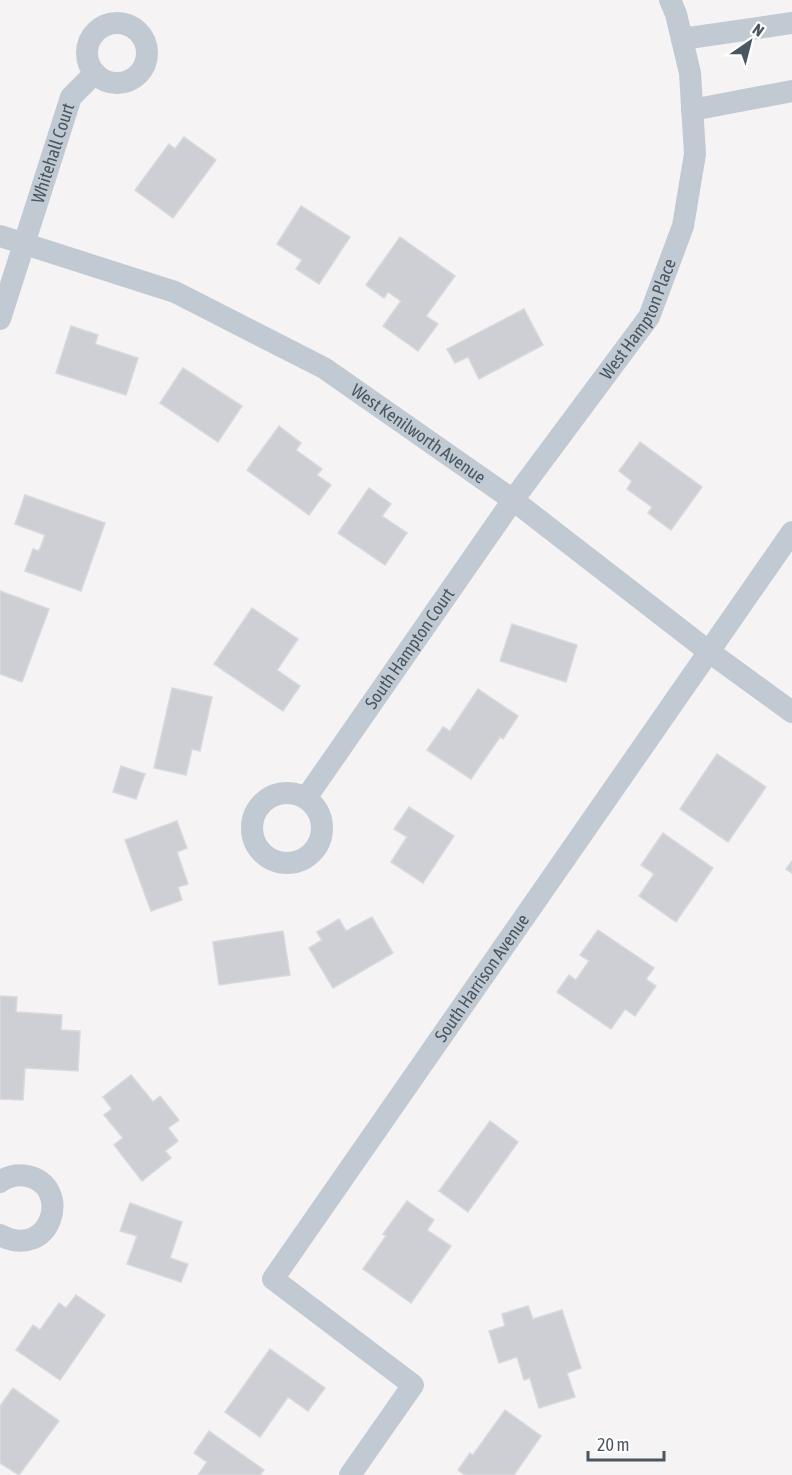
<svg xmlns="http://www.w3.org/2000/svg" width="792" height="1475" font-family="'Asap Condensed',sans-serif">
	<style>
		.building { fill: #cdcfd5; stroke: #d7d9de; stroke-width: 1.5 }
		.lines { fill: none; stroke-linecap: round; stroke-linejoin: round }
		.street { stroke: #c1cad2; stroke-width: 22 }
		.labels { text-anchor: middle; stroke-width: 6; stroke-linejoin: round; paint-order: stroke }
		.street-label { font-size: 18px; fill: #4a5661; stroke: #fff }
	</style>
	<rect width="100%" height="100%" fill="#f5f3f3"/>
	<g class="building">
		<polygon points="184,137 216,160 173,218 135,190 169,144 175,149"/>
		<polygon points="301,206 350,237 319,284 296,269 302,260 277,244"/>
		<polygon points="400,237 455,276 426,316 438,324 418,351 383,326 401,301 388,292 384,298 366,285"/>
		<polygon points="524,309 543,345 479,379 468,357 455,363 447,349"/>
		<polygon points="71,326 98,335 95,344 138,358 126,395 56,373"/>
		<polygon points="183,368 242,406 218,442 160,403"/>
		<polygon points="279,426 301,443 296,450 322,469 317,475 331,485 309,515 247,470"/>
		<polygon points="640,442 702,487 671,530 648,513 652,507 627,489 632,481 619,471"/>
		<polygon points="369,488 391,504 382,516 407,533 385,565 338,533"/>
		<polygon points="25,495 105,523 81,591 25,571 33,549 39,551 45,535 15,524"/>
		<polygon points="0,591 49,609 22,682 0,674"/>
		<polygon points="252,608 298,639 277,670 300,686 283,711 214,664"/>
		<polygon points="512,624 577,645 566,682 500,661"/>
		<polygon points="172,688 212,697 200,751 192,749 186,775 154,768"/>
		<polygon points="478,689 518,716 503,739 500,737 471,779 427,750 443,727 450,731"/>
		<polygon points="717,754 766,787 728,842 680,809"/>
		<polygon points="121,766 145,774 136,799 113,792"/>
		<polygon points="409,807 454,836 423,883 391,862 407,837 394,829"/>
		<polygon points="177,821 187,848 177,852 188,884 178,887 182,900 151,911 125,840"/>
		<polygon points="663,833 713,868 676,922 639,896 654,874 641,865"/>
		<polygon points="792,861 792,873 786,869"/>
		<polygon points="372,917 393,953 333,988 309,948 322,940 317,932 339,919 346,931"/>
		<polygon points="598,930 654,968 646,979 656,986 635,1016 625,1009 611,1029 557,992 569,975 576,980 589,961 580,955"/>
		<polygon points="283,931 290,975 219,985 213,942"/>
		<polygon points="0,996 17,997 16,1012 62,1015 61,1030 80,1031 78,1071 25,1068 23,1100 0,1099"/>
		<polygon points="131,1075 153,1102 160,1096 179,1120 168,1128 178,1141 165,1151 171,1158 142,1181 114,1145 123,1138 104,1115 112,1109 103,1097"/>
		<polygon points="490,1121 518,1142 468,1212 439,1191"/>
		<polygon points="407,1201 434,1220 427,1230 451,1246 411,1303 363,1269 386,1236 383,1234"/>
		<polygon points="130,1203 182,1222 170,1258 188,1264 181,1282 127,1264 137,1236 120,1231"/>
		<polygon points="76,1295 105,1315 60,1380 16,1350 33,1325 40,1330 59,1303 66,1308"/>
		<polygon points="528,1306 533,1319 562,1310 581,1368 567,1373 575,1397 539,1408 530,1378 524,1380 517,1357 499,1363 489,1331 505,1326 502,1314"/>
		<polygon points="270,1349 325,1388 308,1411 288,1397 260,1437 225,1412"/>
		<polygon points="13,1388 59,1421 19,1475 0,1463 0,1406"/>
		<polygon points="505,1410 541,1436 514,1475 465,1475 458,1470 470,1453 473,1455"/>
		<polygon points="209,1431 264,1470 260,1475 198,1475 207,1462 194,1453"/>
	</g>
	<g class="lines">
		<g class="street">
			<circle cx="117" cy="53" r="30"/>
			<polyline points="682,39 792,23"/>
			<polyline points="692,110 792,91"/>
			<path id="s1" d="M0,236l175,56 149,76 189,132 195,151 84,61"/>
			<path id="s2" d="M0,319l71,-222 24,-24"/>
			<circle cx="287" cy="828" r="35"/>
			<path id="s3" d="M306,798l207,-298 136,-183 34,-91 12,-72 -5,-81 -14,-59 -6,-14"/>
			<path d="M0,1182c8,-6 17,-8 27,-6 46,9 25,86 -27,59"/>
			<path id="s4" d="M350,1475l63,-90 -140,-106 519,-747"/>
		</g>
	</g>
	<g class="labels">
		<g class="street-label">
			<text dy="6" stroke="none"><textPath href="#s2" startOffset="174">Whitehall Court</textPath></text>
			<text dy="6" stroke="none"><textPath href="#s3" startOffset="584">West Hampton Place</textPath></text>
			<text dy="6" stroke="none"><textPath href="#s1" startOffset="466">West Kenilworth Avenue</textPath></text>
			<text dy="6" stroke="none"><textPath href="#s3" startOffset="182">South Hampton Court</textPath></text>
			<text dy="6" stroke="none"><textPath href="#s4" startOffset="652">South Harrison Avenue</textPath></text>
		</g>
	</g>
	<g transform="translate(750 42) rotate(35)" stroke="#ffffff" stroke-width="4.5" paint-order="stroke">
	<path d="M0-4.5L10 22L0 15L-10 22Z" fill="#4a5661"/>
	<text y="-9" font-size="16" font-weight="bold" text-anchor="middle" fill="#4a5661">N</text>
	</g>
	<path d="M588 1451v9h76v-9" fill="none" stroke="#4a5661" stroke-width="3"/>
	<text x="597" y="1451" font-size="18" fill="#4a5661" stroke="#ffffff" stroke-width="4.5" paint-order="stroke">20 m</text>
</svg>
